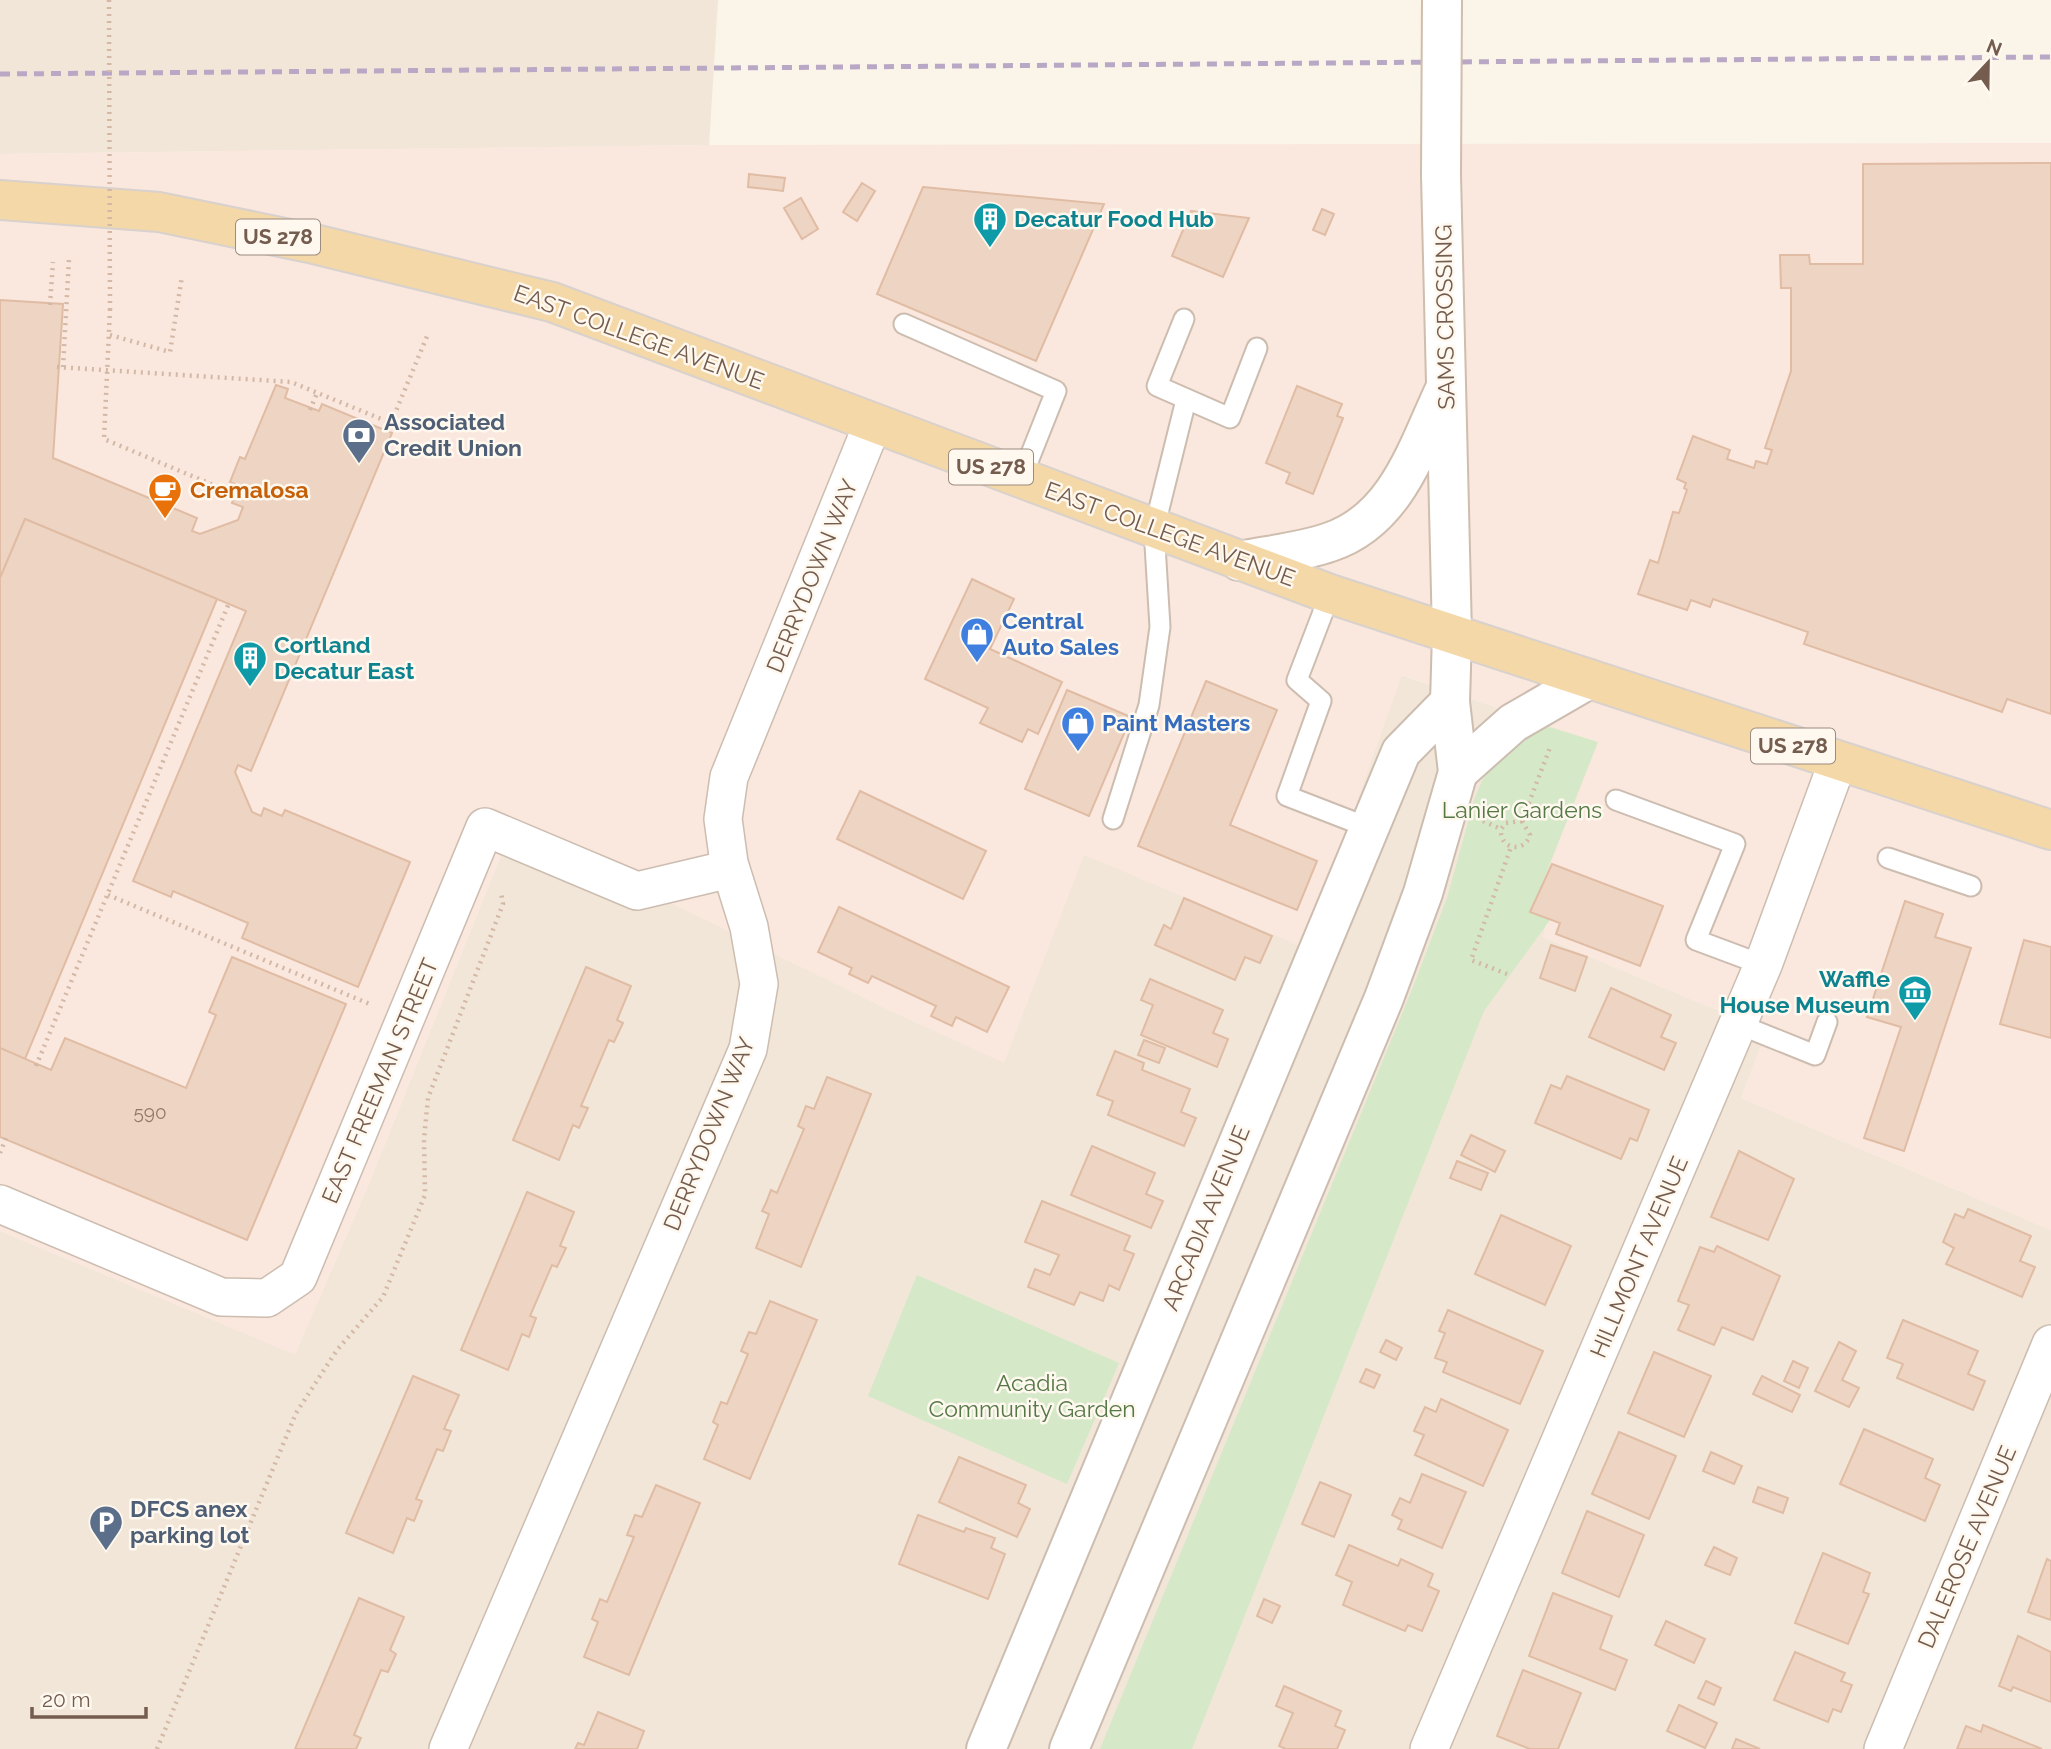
<svg xmlns="http://www.w3.org/2000/svg" width="2051" height="1749" font-family="Raleway,sans-serif">
	<style>
		.residential { fill: #f2e6d8 }
		.commercial { fill: #fae7de }
		.green { fill: #d5e8c8 }
		.building { fill: #eed5c3; stroke: #e0bca4; stroke-width: 2 }
		.lines { fill: none; stroke-linecap: round; stroke-linejoin: round }
		.service-casing { stroke: #ccbdb0; stroke-width: 23 }
		.minor-casing { stroke: #ccbdb0; stroke-width: 40 }
		.tertiary-casing { stroke: #ccbdb0; stroke-width: 42 }
		.secondary-casing { stroke: #cfbdad; stroke-width: 42 }
		.primary-casing { stroke: #d8d1cd; stroke-width: 42 }
		.path { stroke: #d4b8a6; stroke-width: 4.5; stroke-dasharray: 2 5; stroke-linecap: butt }
		.service { stroke: #fff; stroke-width: 19 }
		.minor { stroke: #fff; stroke-width: 37 }
		.tertiary { stroke: #fff; stroke-width: 38 }
		.secondary { stroke: #fff; stroke-width: 38 }
		.primary { stroke: #f4d8a7; stroke-width: 38 }
		.rail { stroke: #b8a8c5; stroke-width: 5; stroke-dasharray: 10 7; stroke-linecap: butt }
		.secondary-bridge-casing { stroke: #cfbdad; stroke-width: 42; stroke-linecap: butt }
		.path-bridge { stroke: #d4b8a6; stroke-width: 4.5; stroke-dasharray: 2 5; stroke-linecap: butt }
		.secondary-bridge { stroke: #fff; stroke-width: 38 }
		.labels { text-anchor: middle; stroke-width: 5; stroke-linejoin: round; paint-order: stroke }
		.number-label { font-size: 19px; fill: #927a6b }
		.shield { fill: #fef8ef; stroke: #9d8b7e; stroke-width: 2 }
		.shield-label { font-size: 21px; font-weight: bold; fill: #745c4e }
		.culture-label { font-size: 23px; font-weight: bold; fill: #0d838f; stroke: #fef8ef; text-anchor: start }
		.street-label { font-size: 23px; fill: #745c4e; stroke: #fef8ef }
		.service-label { font-size: 23px; font-weight: bold; fill: #4e5e75; stroke: #fef8ef; text-anchor: start }
		.food-label { font-size: 23px; font-weight: bold; fill: #c56008; stroke: #fef8ef; text-anchor: start }
		.shop-label { font-size: 23px; font-weight: bold; fill: #366cbe; stroke: #fef8ef; text-anchor: start }
		.park-label { font-size: 23px; fill: #557847; stroke: #fef8ef }
	</style>
	<rect width="100%" height="100%" fill="#fbf4e9"/>
	<g class="residential">
		<polygon points="0,0 718,0 709,145 0,154"/>
		<polygon points="1401,675 1598,742 1543,937 1707,1006 1769,1026 1741,1098 2051,1230 2051,1749 0,1749 0,1231 295,1354 368,1186 513,825 889,1010 1004,1062 1084,854 1305,947"/>
	</g>
	<polygon class="commercial" points="2051,143 2051,1230 1741,1098 1769,1026 1707,1006 1543,937 1549,920 1530,912 1598,742 1402,675 1305,948 1084,855 1004,1063 889,1010 513,826 368,1186 295,1355 0,1231 0,154 709,145"/>
	<g class="green">
		<polygon points="1549,727 1598,742 1531,912 1550,920 1484,1011 1192,1749 1100,1749 1413,987 1447,898 1475,797 1488,768 1526,734"/>
		<polygon points="917,1275 1119,1363 1067,1484 868,1396"/>
	</g>
	<g class="building">
		<polygon points="2051,163 2051,714 2007,699 2002,712 1804,644 1808,632 1713,599 1710,607 1691,600 1687,610 1638,594 1650,560 1658,563 1673,512 1679,513 1687,490 1684,488 1686,483 1677,479 1693,436 1730,450 1727,459 1754,468 1756,461 1767,464 1772,450 1765,448 1791,371 1791,288 1781,288 1780,255 1809,255 1810,264 1863,264 1863,164"/>
		<polygon points="749,174 785,178 783,191 748,187"/>
		<polygon points="862,183 875,191 857,221 843,212"/>
		<polygon points="923,187 1104,204 1036,361 877,294"/>
		<polygon points="801,198 818,229 802,239 784,208"/>
		<polygon points="1322,209 1334,214 1325,235 1313,230"/>
		<polygon points="1191,211 1249,218 1223,277 1172,256"/>
		<polygon points="0,300 63,304 53,458 197,518 192,531 200,534 238,520 243,507 232,503 239,486 230,482 240,457 245,459 276,385 288,389 285,398 319,411 322,404 392,433 251,771 238,765 235,772 252,812 261,816 264,808 282,816 285,810 410,862 358,987 242,938 248,923 173,891 171,897 133,881 246,611 25,519 0,578"/>
		<polygon points="1297,386 1342,404 1337,416 1343,418 1313,494 1286,483 1290,473 1266,463"/>
		<polygon points="25,519 217,599 25,1059 0,1048 0,578"/>
		<polygon points="972,579 1014,599 990,649 1062,682 1038,734 1028,729 1022,742 980,723 988,708 925,679"/>
		<polygon points="1206,681 1277,710 1230,825 1317,861 1297,910 1138,846"/>
		<polygon points="1067,690 1131,717 1089,816 1025,789"/>
		<polygon points="860,791 986,851 963,899 837,839"/>
		<polygon points="1552,864 1663,906 1640,966 1556,934 1560,923 1530,912"/>
		<polygon points="1184,898 1272,936 1260,963 1245,957 1235,980 1155,945 1164,925 1171,929"/>
		<polygon points="1905,901 1943,914 1935,937 1971,948 1904,1151 1864,1138 1901,1027 1867,1017"/>
		<polygon points="839,907 1009,987 987,1032 956,1017 952,1026 931,1016 936,1006 872,976 868,983 849,974 852,968 818,952"/>
		<polygon points="2024,940 2051,947 2051,1038 2000,1024"/>
		<polygon points="1551,945 1587,957 1575,991 1540,978"/>
		<polygon points="232,957 346,1004 247,1240 0,1137 0,1048 51,1070 65,1038 186,1088 216,1015 209,1012"/>
		<polygon points="586,967 631,986 617,1020 623,1023 614,1042 609,1040 581,1106 588,1108 579,1128 573,1125 559,1160 513,1140"/>
		<polygon points="1150,979 1223,1010 1213,1033 1228,1039 1217,1067 1141,1035 1153,1005 1141,1000"/>
		<polygon points="1611,988 1671,1015 1661,1037 1676,1043 1664,1070 1589,1037"/>
		<polygon points="1144,1040 1165,1048 1159,1063 1138,1055"/>
		<polygon points="1115,1051 1144,1063 1142,1070 1190,1089 1181,1112 1196,1118 1184,1146 1108,1115 1113,1101 1097,1095"/>
		<polygon points="1567,1076 1649,1110 1637,1141 1630,1138 1621,1159 1535,1123 1551,1085 1561,1089"/>
		<polygon points="827,1077 871,1094 801,1267 756,1248 769,1214 762,1211 766,1203 771,1190 777,1193 804,1129 798,1126 806,1106 814,1109"/>
		<polygon points="1471,1135 1505,1151 1495,1172 1461,1155"/>
		<polygon points="1092,1146 1155,1173 1146,1194 1163,1201 1151,1228 1071,1195"/>
		<polygon points="1739,1151 1794,1179 1768,1240 1711,1217"/>
		<polygon points="1457,1161 1488,1173 1481,1190 1450,1178"/>
		<polygon points="527,1192 574,1212 560,1246 566,1248 557,1267 552,1265 530,1316 536,1318 529,1337 522,1334 508,1370 461,1350"/>
		<polygon points="1042,1201 1130,1236 1124,1250 1134,1254 1119,1290 1109,1285 1103,1301 1080,1292 1074,1305 1028,1287 1035,1269 1050,1275 1059,1255 1025,1242"/>
		<polygon points="1968,1209 2031,1236 2020,1261 2035,1267 2022,1297 1946,1264 1954,1248 1943,1242 1955,1214 1964,1218"/>
		<polygon points="1501,1215 1571,1246 1545,1305 1475,1274"/>
		<polygon points="1717,1246 1780,1276 1753,1340 1722,1327 1714,1345 1678,1330 1689,1305 1678,1301 1700,1247 1714,1252"/>
		<polygon points="770,1301 817,1320 750,1479 704,1459 718,1425 713,1422 721,1402 727,1404 748,1354 741,1351 749,1332 756,1334"/>
		<polygon points="1448,1310 1543,1351 1520,1404 1443,1372 1447,1362 1435,1358 1445,1333 1439,1331"/>
		<polygon points="1903,1320 1978,1351 1968,1374 1985,1381 1973,1410 1897,1378 1903,1364 1887,1358"/>
		<polygon points="1386,1340 1402,1348 1396,1360 1380,1352"/>
		<polygon points="1839,1342 1856,1351 1842,1380 1859,1388 1849,1407 1815,1391"/>
		<polygon points="1654,1352 1711,1376 1684,1437 1628,1413"/>
		<polygon points="1793,1361 1808,1368 1799,1388 1784,1381"/>
		<polygon points="1366,1369 1380,1375 1374,1388 1360,1382"/>
		<polygon points="413,1376 459,1395 444,1429 451,1431 443,1451 437,1449 416,1499 422,1501 414,1521 407,1518 393,1553 346,1533"/>
		<polygon points="1762,1376 1800,1395 1792,1412 1753,1394"/>
		<polygon points="1441,1399 1508,1430 1483,1486 1415,1455 1424,1435 1414,1431 1425,1407 1436,1412"/>
		<polygon points="1864,1429 1933,1459 1925,1478 1940,1485 1925,1521 1840,1484"/>
		<polygon points="1619,1432 1676,1456 1649,1519 1592,1494"/>
		<polygon points="1711,1452 1742,1466 1734,1484 1703,1471"/>
		<polygon points="959,1457 1026,1485 1018,1503 1030,1509 1017,1537 939,1502"/>
		<polygon points="1422,1474 1466,1492 1442,1548 1398,1529 1402,1520 1392,1515 1400,1498 1410,1503"/>
		<polygon points="1320,1482 1351,1495 1334,1537 1302,1524"/>
		<polygon points="656,1485 700,1503 629,1675 584,1657 598,1622 592,1619 600,1599 607,1602 634,1537 627,1535 635,1515 642,1517"/>
		<polygon points="1758,1487 1788,1498 1783,1513 1753,1502"/>
		<polygon points="1587,1511 1644,1535 1619,1597 1562,1573"/>
		<polygon points="918,1515 964,1532 966,1528 995,1538 991,1548 1005,1554 988,1599 899,1564"/>
		<polygon points="1349,1545 1398,1566 1401,1559 1433,1574 1428,1586 1439,1591 1422,1631 1408,1625 1405,1631 1343,1605 1352,1582 1336,1575"/>
		<polygon points="1714,1547 1737,1558 1730,1575 1705,1565"/>
		<polygon points="1823,1553 1870,1573 1863,1592 1869,1594 1848,1644 1795,1623"/>
		<polygon points="2047,1559 2051,1561 2051,1620 2028,1612"/>
		<polygon points="1553,1593 1612,1616 1600,1649 1627,1660 1615,1690 1529,1656"/>
		<polygon points="359,1598 404,1617 390,1650 396,1654 388,1672 381,1670 354,1735 361,1738 356,1749 295,1749"/>
		<polygon points="1264,1599 1280,1606 1272,1623 1257,1616"/>
		<polygon points="1666,1621 1705,1639 1694,1663 1655,1645"/>
		<polygon points="2018,1636 2051,1652 2051,1702 2013,1687 2011,1691 1999,1686"/>
		<polygon points="1795,1652 1845,1673 1841,1681 1852,1685 1841,1712 1833,1709 1828,1722 1774,1700"/>
		<polygon points="1523,1670 1581,1693 1558,1749 1530,1749 1497,1736"/>
		<polygon points="1706,1681 1721,1688 1714,1705 1698,1698"/>
		<polygon points="1284,1686 1341,1711 1335,1726 1345,1730 1337,1749 1286,1749 1279,1746 1293,1713 1276,1706"/>
		<polygon points="1679,1705 1717,1723 1705,1748 1667,1731"/>
		<polygon points="598,1712 644,1731 637,1749 575,1749 578,1743 584,1745"/>
		<polygon points="1983,1725 2042,1749 1957,1749 1966,1726 1981,1732"/>
		<polygon points="1736,1739 1760,1749 1732,1749"/>
	</g>
	<g class="lines">
		<g class="service-casing">
			<g id="service">
				<polyline points="1184,319 1157,386 1230,418 1257,348"/>
				<polyline points="904,324 1056,391 1021,479"/>
				<polyline points="1330,594 1297,680 1321,701 1287,796 1367,827"/>
				<polyline points="1616,800 1735,844 1696,940 1763,965"/>
				<polyline points="1113,819 1149,705 1160,627 1154,529 1186,400"/>
				<polyline points="1888,858 1971,886"/>
				<polyline points="1738,1024 1815,1055 1827,1022"/>
			</g>
		</g>
		<g class="minor-casing">
			<g id="minor">
				<polyline points="0,1204 221,1297 267,1298 298,1277 485,827 637,891 730,869"/>
				<polyline points="448,1749 748,1049 759,984 749,927 729,863 723,819 729,777 873,423"/>
				<polyline points="1429,1749 1763,965 1838,761"/>
				<polyline points="1883,1749 2051,1344"/>
			</g>
		</g>
		<g class="tertiary-casing">
			<g id="tertiary">
				<polyline points="1458,772 1513,723 1589,679"/>
				<polyline points="986,1749 1401,752 1450,702"/>
				<polyline points="1069,1749 1384,998 1423,893 1458,772 1450,702 1452,634"/>
			</g>
		</g>
		<g class="secondary-casing">
			<g id="secondary">
				<polyline points="1441,175 1452,634"/>
				<path d="M1239,561c30,-6 63,-9 91,-19 66,-22 87,-93 114,-151"/>
			</g>
		</g>
		<g class="primary-casing">
			<polyline id="primary" points="0,200 159,212 314,244 552,302 1330,594 2051,830"/>
		</g>
		<g class="path">
			<polyline points="50,305 53,262"/>
			<polyline points="110,309 104,439 237,495"/>
			<polyline points="110,335 170,352 182,276"/>
			<polyline points="57,367 291,382 391,423 428,334"/>
			<polyline points="63,367 69,259"/>
			<polyline points="310,410 317,393"/>
			<polyline points="1483,821 1501,829"/>
			<path d="M1522,821l-16,2 -5,6c-2,20 23,25 29,6l-8,-14 29,-76"/>
			<polyline points="108,895 372,1005"/>
			<polyline points="1507,974 1471,960 1511,847"/>
			<polyline points="36,1066 229,603"/>
			<polyline points="0,1153 6,1138"/>
			<polyline points="157,1749 296,1413 337,1350 383,1297 425,1195 424,1139 428,1098 503,904 501,892"/>
		</g>
		<use href="#service" class="service"/>
		<use href="#minor" class="minor"/>
		<use href="#tertiary" class="tertiary"/>
		<use href="#secondary" class="secondary"/>
		<use href="#primary" class="primary"/>
		<polyline class="rail" points="0,74 2051,57"/>
		<g class="secondary-bridge-casing">
			<polyline id="secondary-bridge" points="1441,175 1442,0"/>
		</g>
		<polyline class="path-bridge" points="109,0 110,309"/>
		<use href="#secondary-bridge" class="secondary-bridge"/>
	</g>
	<defs>
		<g id="building-pin" transform="scale(1.75)"><path d="M0 17L-7.5 6A9.5 9.5 0 1 1 7.5 6Z" fill="#0f9aa8" stroke="#fef8ef"/><path d="M-4-6H4V6H1V3H-1V6H-4ZM-2.5-4.3h1.7v1.8h-1.7ZM.8-4.3h1.7v1.8H.8ZM-2.5-1h1.7V.8h-1.7ZM.8-1h1.7V.8H.8Z" fill="#fff"/></g>
		<g id="bank-pin" transform="scale(1.75)"><path d="M0 17L-7.5 6A9.5 9.5 0 1 1 7.5 6Z" fill="#5c6f8a" stroke="#fef8ef"/><path d="M-6-4H6V4H-6ZM0-2.3a2.3 2.3 0 1 0 0 4.6a2.3 2.3 0 1 0 0-4.6Z" fill="#fff"/></g>
		<g id="cafe-pin" transform="scale(1.75)"><path d="M0 17L-7.5 6A9.5 9.5 0 1 1 7.5 6Z" fill="#e8710a" stroke="#fef8ef"/><path d="M-5.5-4.5H6V0H3Q3 3.5 0 3.5H-2.5Q-5.5 3.5-5.5 0ZM3-3.2v2h1.7v-2ZM-6 4.5H4V6H-6Z" fill="#fff"/></g>
		<g id="shop-pin" transform="scale(1.75)"><path d="M0 17L-7.5 6A9.5 9.5 0 1 1 7.5 6Z" fill="#3f7fe0" stroke="#fef8ef"/><path d="M-5-2.5h2.3a2.7 3.5 0 0 1 5.4 0H5L5.5 6h-11ZM-1.5-2.5h3a1.5 2.3 0 0 0-3 0Z" fill="#fff"/></g>
		<g id="museum-pin" transform="scale(1.75)"><path d="M0 17L-7.5 6A9.5 9.5 0 1 1 7.5 6Z" fill="#0f9aa8" stroke="#fef8ef"/><path d="M0-6L6-3V-2H-6V-3ZM-5-1h2V3h-2ZM-1-1h2V3h-2ZM3-1h2V3H3ZM-6 4H6V6H-6Z" fill="#fff"/></g>
		<g id="parking-pin" transform="scale(1.75)"><path d="M0 17L-7.5 6A9.5 9.5 0 1 1 7.5 6Z" fill="#5c6f8a" stroke="#fef8ef"/><path d="M-3.5-5.5H1a3.5 3.5 0 0 1 0 7H-1V5.5H-3.5ZM-1-3.4V-.6H.8a1.4 1.4 0 0 0 0-2.8Z" fill="#fff"/></g>
	</defs>
	<g fill-rule="evenodd">
		<use href="#building-pin" x="990" y="219"/>
		<use href="#bank-pin" x="359" y="435"/>
		<use href="#cafe-pin" x="165" y="490"/>
		<use href="#shop-pin" x="977" y="634"/>
		<use href="#building-pin" x="250" y="658"/>
		<use href="#shop-pin" x="1078" y="723"/>
		<use href="#museum-pin" x="1915" y="992"/>
		<use href="#parking-pin" x="106" y="1522"/>
	</g>
	<g class="labels">
		<g class="number-label">
			<text x="150" y="1119">590</text>
		</g>
		<g class="shield">
			<rect x="236" y="219.5" width="84" height="35" rx="5"/>
			<rect x="949" y="449.5" width="84" height="35" rx="5"/>
			<rect x="1751" y="728.5" width="84" height="35" rx="5"/>
		</g>
		<g class="shield-label">
			<text x="278" y="244">US 278</text>
			<text x="991" y="474">US 278</text>
			<text x="1793" y="753">US 278</text>
		</g>
		<g class="culture-label">
			<text x="1014" y="227">Decatur Food Hub</text>
			<text x="274" y="653">Cortland<tspan x="274" dy="26">Decatur East</tspan></text>
			<text x="1890" y="987" text-anchor="end">Waffle<tspan x="1890" dy="26">House Museum</tspan></text>
		</g>
		<g class="street-label">
			<text transform="translate(1445 317) rotate(-91)" y="8">SAMS CROSSING</text>
			<text transform="translate(639 337) rotate(20)" y="8">EAST COLLEGE AVENUE</text>
			<text transform="translate(1170 534) rotate(20)" y="8">EAST COLLEGE AVENUE</text>
			<text transform="translate(812 576) rotate(-68)" y="8">DERRYDOWN WAY</text>
			<text transform="translate(380 1081) rotate(-67)" y="8">EAST FREEMAN STREET</text>
			<text transform="translate(709 1134) rotate(-68)" y="8">DERRYDOWN WAY</text>
			<text transform="translate(1206 1218) rotate(-68)" y="8">ARCADIA AVENUE</text>
			<text transform="translate(1639 1257) rotate(-67)" y="8">HILLMONT AVENUE</text>
			<text transform="translate(1967 1547) rotate(-67)" y="8">DALEROSE AVENUE</text>
		</g>
		<g class="service-label">
			<text x="384" y="430">Associated<tspan x="384" dy="26">Credit Union</tspan></text>
			<text x="130" y="1517">DFCS anex<tspan x="130" dy="26">parking lot</tspan></text>
		</g>
		<g class="food-label">
			<text x="190" y="498">Cremalosa</text>
		</g>
		<g class="shop-label">
			<text x="1002" y="629">Central<tspan x="1002" dy="26">Auto Sales</tspan></text>
			<text x="1102" y="731">Paint Masters</text>
		</g>
		<g class="park-label">
			<text x="1522" y="818">Lanier Gardens</text>
			<text x="1032" y="1391">Acadia<tspan x="1032" dy="26">Community Garden</tspan></text>
		</g>
	</g>
	<g transform="translate(1988 63) rotate(22)" stroke="#fef8ef" stroke-width="5" paint-order="stroke">
	<path d="M0-5L12 26L0 18L-12 26Z" fill="#745c4e"/>
	<text y="-10" font-size="19" font-weight="bold" text-anchor="middle" fill="#745c4e">N</text>
	</g>
	<path d="M32 1707v10h114v-10" fill="none" stroke="#745c4e" stroke-width="3.5"/>
	<text x="42" y="1707" font-size="21" fill="#745c4e" stroke="#fef8ef" stroke-width="5" paint-order="stroke">20 m</text>
</svg>
